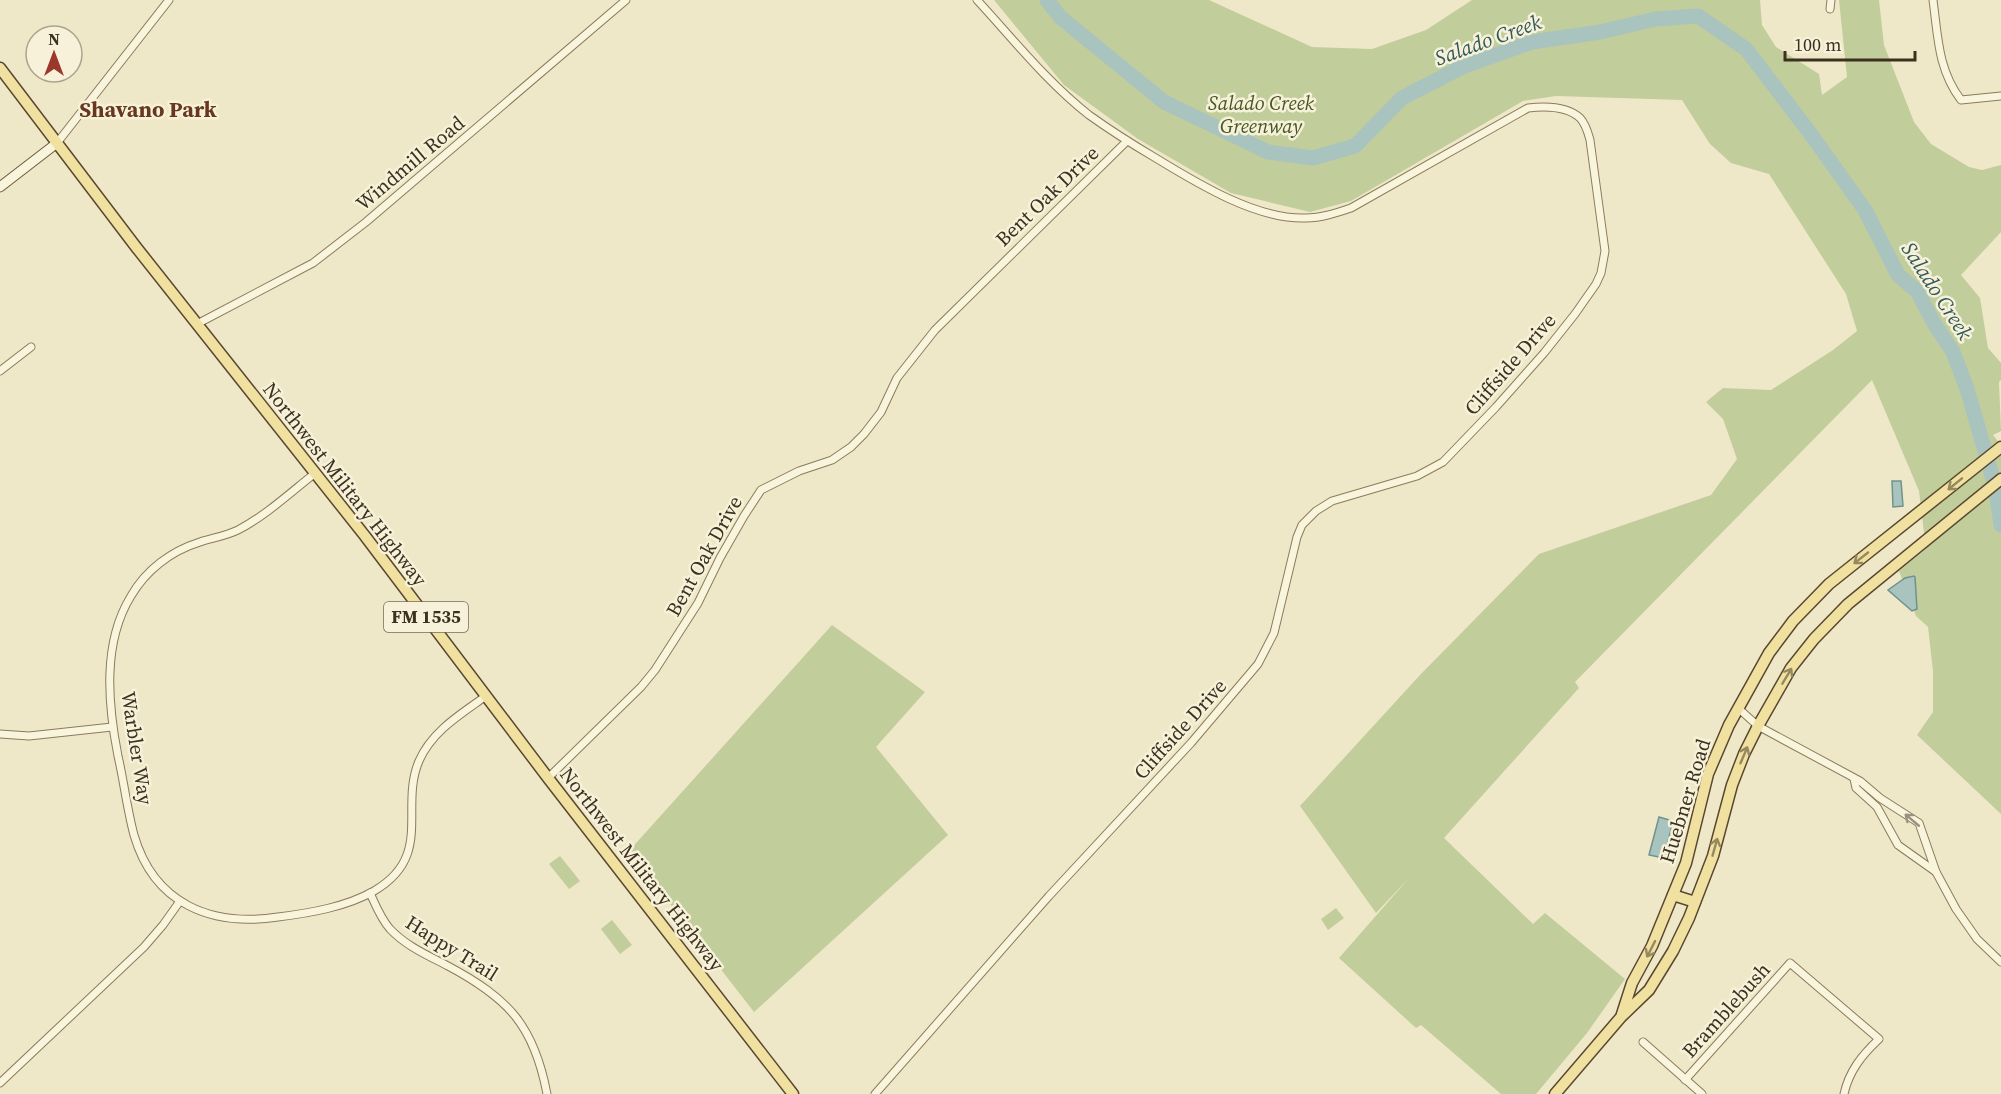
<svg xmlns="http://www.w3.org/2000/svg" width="2001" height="1094" font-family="'Source Serif 4',serif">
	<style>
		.green { fill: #c2cd9c }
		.water { fill: #a9c3be; stroke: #6f928d; stroke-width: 1.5 }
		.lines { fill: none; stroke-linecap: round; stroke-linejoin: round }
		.river { stroke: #a9c3be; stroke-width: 15 }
		.street-casing { stroke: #8b7b5d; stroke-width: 9 }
		.secondary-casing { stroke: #6d5c40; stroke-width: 11 }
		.primary-casing { stroke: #594831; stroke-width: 13 }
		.street { stroke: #f9f4dc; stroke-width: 7 }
		.secondary { stroke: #f9f4dc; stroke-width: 9 }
		.primary { stroke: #f1e1a1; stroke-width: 10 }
		.oneway { stroke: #968960 }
		.oneway2 { stroke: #9a927e }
		.labels { text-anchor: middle; stroke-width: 5; stroke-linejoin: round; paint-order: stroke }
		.shield { fill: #f6f1d8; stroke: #746b57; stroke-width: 1.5 }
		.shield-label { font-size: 18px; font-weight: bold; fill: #3c3120 }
		.park-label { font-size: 20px; font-style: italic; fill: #465827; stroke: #f6f1d8 }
		.street-label { font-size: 20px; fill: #3c3120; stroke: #f6f1d8 }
		.water-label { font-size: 21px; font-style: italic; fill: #30595b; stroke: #f6f1d8 }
		.quarter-label { font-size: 22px; font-weight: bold; fill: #683720; stroke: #f6f1d8 }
	</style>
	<rect width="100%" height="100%" fill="#efe8c8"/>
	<g class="green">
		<polygon points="994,0 1209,0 1312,47 1372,49 1426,30 1472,0 1760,0 1762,25 1776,47 1819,74 1822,95 1847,77 1839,0 1879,0 1884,45 1914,122 1931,144 1969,167 1982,170 2001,165 2001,232 1961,275 1980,298 1988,348 2001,363 2001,380 1999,382 2001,431 1993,435 2001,445 2001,814 1917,735 1933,712 1933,671 1928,627 1916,616 1899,571 1926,549 1919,491 1872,380 1575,682 1579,688 1444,838 1533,924 1545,913 1625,979 1587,1033 1536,1094 1501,1094 1421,1025 1416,1028 1339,958 1409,878 1376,913 1300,806 1420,675 1539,554 1711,495 1737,459 1723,419 1706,402 1723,388 1771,390 1833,350 1857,331 1846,294 1769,174 1731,163 1710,144 1682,100 1556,96 1523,101 1351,201 1310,212 1231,193 1138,139 1064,85"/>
		<polygon points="832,625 925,692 876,747 948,835 754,1012 629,851"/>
		<polygon points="560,856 580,881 569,889 549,864"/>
		<polygon points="1336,908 1344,918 1328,930 1321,919"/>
		<polygon points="612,920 632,945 620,954 601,929"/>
	</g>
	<g class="water">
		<polygon points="1892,481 1901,481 1903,506 1893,507"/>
		<polygon points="1914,576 1915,577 1917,609 1912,611 1888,590 1905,578"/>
		<polygon points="1659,817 1673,821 1664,858 1649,855"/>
	</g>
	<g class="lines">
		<polyline class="river" points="1047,0 1060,17 1164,102 1268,152 1313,158 1355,146 1402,98 1462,67 1532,42 1600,32 1656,19 1698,16 1746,49 1810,133 1865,210 1898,275 1917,291 1935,325 1953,352 1967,389 1996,489 2001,525"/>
		<g class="street-casing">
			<g id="street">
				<path d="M1933,0c5,37 5,70 28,100l40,-4"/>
				<polyline points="1830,9 1831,0"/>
				<polyline points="57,143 169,0"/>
				<polyline points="197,324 313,263 366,222 626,0"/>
				<polyline points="0,371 31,347"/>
				<path d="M314,474c-24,19 -49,42 -76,56 -12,6 -26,8 -38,12 -29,9 -54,28 -69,54 -29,47 -23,109 -13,160 6,26 9,53 16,79 20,69 77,92 144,82 32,-4 68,-10 96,-26 60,-35 25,-83 45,-130 13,-30 42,-47 67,-65"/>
				<polyline points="1738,708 1758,726 1860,781 1880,798 1919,823 1936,872 1956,909 1977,939 2001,962"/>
				<polyline points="0,734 29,736 112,727"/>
				<polyline points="548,778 641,687 655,670 698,603 720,558 744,516 761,490 799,471 832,460 851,447 864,434 881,412 897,378 935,330 1127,141"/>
				<polyline points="1854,779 1856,788 1877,807 1898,845 1936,872"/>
				<path d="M370,893c6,13 11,26 20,36 16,17 37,26 58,37 60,32 86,59 99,128"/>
				<polyline points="1643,1042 1702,1094"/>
				<path d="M1685,1080l105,-117 89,76c-17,16 -30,32 -35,55"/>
				<polyline points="0,1083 144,947 163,925 180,901"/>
				<path d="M875,1094l174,-198 142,-153 67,-79 16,-31 23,-96 5,-12 14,-14 16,-10 85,-25 26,-14 53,-55 48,-54 31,-39 21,-30 5,-11 4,-22 -15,-111c-2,-7 -4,-16 -10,-22 -13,-12 -35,-12 -52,-10l-177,100c-15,5 -30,10 -45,10 -50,2 -111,-36 -152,-61 -22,-13 -44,-27 -65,-42 -42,-33 -76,-76 -112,-115"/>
			</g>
		</g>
		<g class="secondary-casing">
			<polyline id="secondary" points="0,187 57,143"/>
		</g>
		<g class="primary-casing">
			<g id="primary">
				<polyline points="0,68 136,247 365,536 548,778 793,1094"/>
				<polyline points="1673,895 1695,902"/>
				<polyline points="1622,1014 1632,983 1652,946 1686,863 1708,774 1729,725 1769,653 1793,621 1829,584 2001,447"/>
				<polyline points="1555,1094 1621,1017 1649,990 1673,951 1689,918 1713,856 1732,785 1744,754 1758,726 1791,668 1814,639 1848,604 2001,479"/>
			</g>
		</g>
		<use href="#street" class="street"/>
		<use href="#secondary" class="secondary"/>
		<use href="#primary" class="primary"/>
	</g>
	<defs><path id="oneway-shaft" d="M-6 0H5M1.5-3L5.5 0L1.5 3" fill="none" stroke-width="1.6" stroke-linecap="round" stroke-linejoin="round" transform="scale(1.5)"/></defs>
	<g class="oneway">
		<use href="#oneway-shaft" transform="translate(1955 484) rotate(141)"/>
		<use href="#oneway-shaft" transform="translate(1861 558) rotate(142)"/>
		<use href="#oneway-shaft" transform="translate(1787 676) rotate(-59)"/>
		<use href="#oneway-shaft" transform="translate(1744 755) rotate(-67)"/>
		<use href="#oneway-shaft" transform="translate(1715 847) rotate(-74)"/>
		<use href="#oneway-shaft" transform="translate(1651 949) rotate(117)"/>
	</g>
	<use class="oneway2" href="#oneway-shaft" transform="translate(1912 820) rotate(-140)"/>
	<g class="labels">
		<rect class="shield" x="384" y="602" width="84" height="30" rx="4.5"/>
		<g class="shield-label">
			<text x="426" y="623">FM 1535</text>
		</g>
		<g class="park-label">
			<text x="1261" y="110">Salado Creek<tspan x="1261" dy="23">Greenway</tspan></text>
		</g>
		<g class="street-label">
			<text transform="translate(410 163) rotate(-40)" y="7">Windmill Road</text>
			<text transform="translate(1047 196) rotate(-44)" y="7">Bent Oak Drive</text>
			<text transform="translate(1510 364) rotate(-49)" y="7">Cliffside Drive</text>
			<text transform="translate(345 484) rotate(52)" y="7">Northwest Military Highway</text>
			<text transform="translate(704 556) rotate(-61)" y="7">Bent Oak Drive</text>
			<text transform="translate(1180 729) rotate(-48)" y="7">Cliffside Drive</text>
			<text transform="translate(137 748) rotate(81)" y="7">Warbler Way</text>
			<text transform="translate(1685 801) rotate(-73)" y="7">Huebner Road</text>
			<text transform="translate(642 869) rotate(52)" y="7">Northwest Military Highway</text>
			<text transform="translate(452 948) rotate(32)" y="7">Happy Trail</text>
			<text transform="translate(1726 1010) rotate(-48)" y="7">Bramblebush</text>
		</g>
		<g class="water-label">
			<text transform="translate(1488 40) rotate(-20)" y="7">Salado Creek</text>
			<text transform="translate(1937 291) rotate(57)" y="7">Salado Creek</text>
		</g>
		<g class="quarter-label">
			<text x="148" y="117">Shavano Park</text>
		</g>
	</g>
	<g transform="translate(54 54)"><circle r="28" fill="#f6f1d8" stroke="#aca48e" stroke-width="1.5"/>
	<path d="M0-4.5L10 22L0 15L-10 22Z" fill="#9b382c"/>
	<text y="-9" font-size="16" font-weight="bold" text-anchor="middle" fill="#3c3120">N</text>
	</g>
	<path d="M1785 51v9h130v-9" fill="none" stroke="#3c3120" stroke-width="3"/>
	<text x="1794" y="51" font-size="18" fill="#3c3120" stroke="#f6f1d8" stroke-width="4.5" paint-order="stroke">100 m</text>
</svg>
